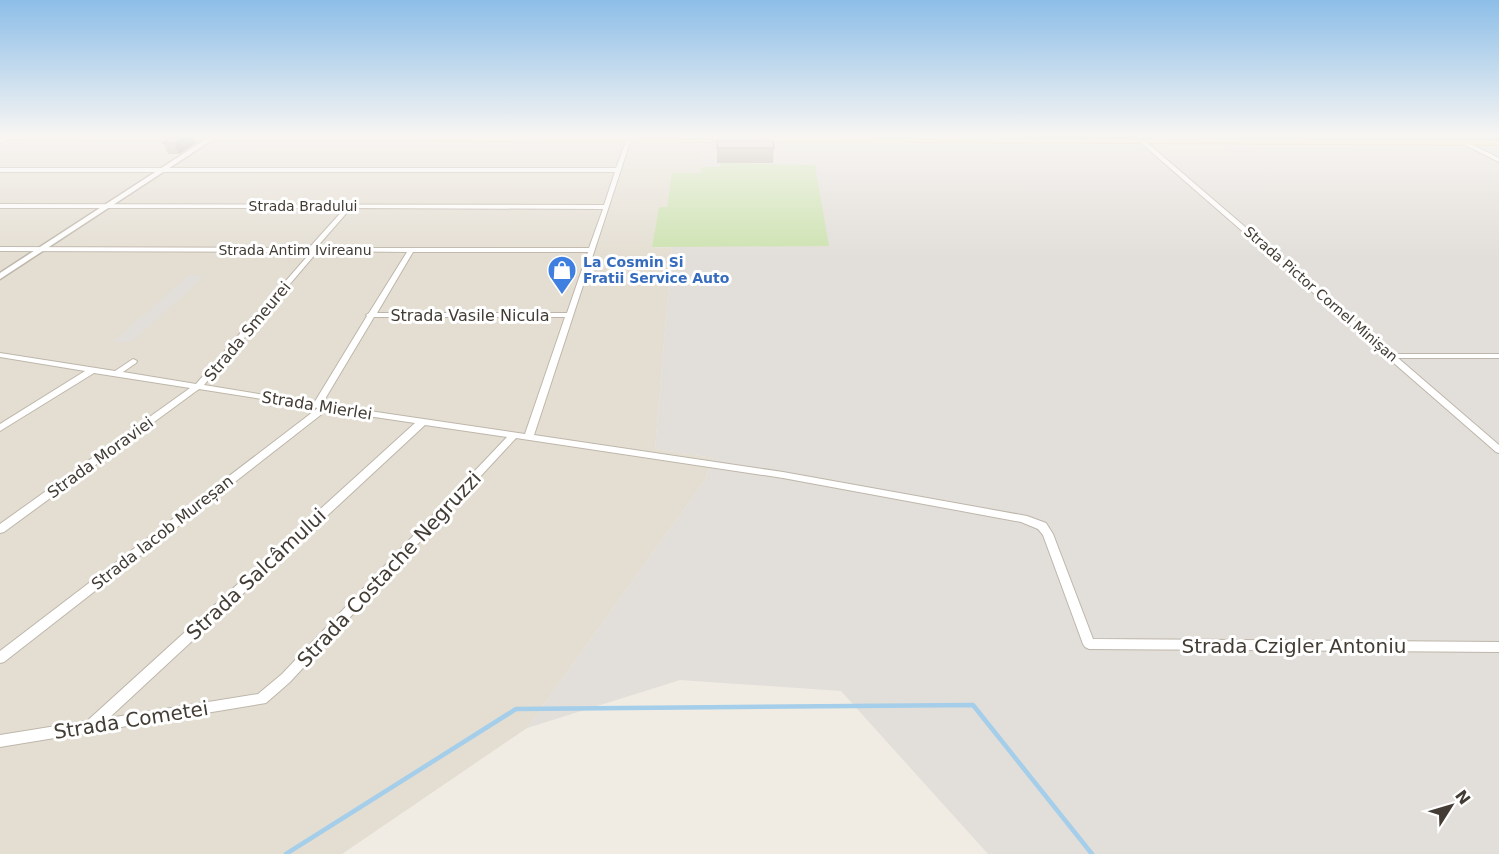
<svg xmlns="http://www.w3.org/2000/svg" width="1499" height="854" font-family="'DejaVu Sans',sans-serif">
	<style>
		.residential { fill: #e4ded2 }
		.industrial { fill: #e2ded9 }
		.education { fill: #e8e1ce }
		.green { fill: #cce2af }
		.lines { fill: none; stroke-linecap: round; stroke-linejoin: round }
		.stream { stroke: #a4cee9; stroke-width: 4.5 }
		.minor-casing { stroke: #beb6aa; stroke-width: 2 }
		.tertiary-casing { stroke: #beb6aa; stroke-width: 3 }
		.primary-casing { stroke: #d9b569; stroke-width: 2 }
		.minor { fill: #fff; fill-rule: evenodd }
		.tertiary { fill: #fff; fill-rule: evenodd }
		.primary { fill: #f6d997; fill-rule: evenodd }
		.tram { stroke: #939393; stroke-width: 1.5 }
		.wall { fill: #b6aea3 }
		.shaded-wall { fill: #948d84 }
		.building { fill: #d4cabd; stroke: #948d84; stroke-width: 1.5 }
		.labels { text-anchor: middle; stroke-width: 6; stroke-linejoin: round; paint-order: stroke }
		.far-street-label { font-size: 14px; fill: #423c34; stroke: #fff }
		.far-shop-label { font-size: 14px; font-weight: bold; fill: #366cbe; stroke: #fff; text-anchor: start }
		.street-label { font-size: 16px; fill: #423c34; stroke: #fff }
		.near-street-label { font-size: 20px; fill: #423c34; stroke: #fff }
	</style>
	<rect width="100%" height="100%" fill="#f0ece4"/>
	<polygon class="residential" points="0,137 704,137 702,173 672,174 667,207 659,207 652,247 672,248 655,449 713,458 705,480 527,728 342,854 0,854"/>
	<g class="industrial">
		<polygon points="704,137 1499,137 1499,854 988,854 841,691 680,680 527,728 705,480 713,458 655,449 672,248 652,247 659,207 667,207 672,173 702,173"/>
		<polygon points="189,275 205,276 132,342 112,342"/>
	</g>
	<polygon class="education" points="1149,143 1219,144 1238,157 1163,156"/>
	<polygon class="green" points="720,163 815,165 829,246 652,247 659,207 667,207 672,173 701,173 702,167 720,167"/>
	<g class="lines">
		<polyline class="stream" points="286,854 516,709 973,705 1092,854"/>
		<g class="minor-casing">
			<g id="minor">
				<polygon points="6,137 11,138 0,143 0,140"/>
				<path d="M629,138l2,1 -97,296 249,37 244,44 19,7 7,11 40,105 406,3v10l-410,-3 -4,-2 -2,-3 -40,-109 -5,-6 -17,-7 -238,-44 -267,-40 -226,244 -24,21 -266,44v-12l87,-14 328,-298 -88,-13 -323,252 -4,1v-12l318,-243 -119,-19 -195,143 -4,1v-9l190,-136 -96,-15 -94,58v-7l85,-53 -85,-14v-4l115,18 18,-12 4,2 -1,2 -13,9 73,12 115,-132 -311,-1v-4l309,1 36,-40h-345v-4l604,1 11,-33h-615v-4h616l11,-29zM351,208l252,1 -14,39h-273zM318,251l89,1 -38,61 -3,2 1,1 -53,87 -110,-18zM413,252h175l-21,61h-190zM374,317h191l-40,117 -203,-30zM425,425l82,12 -225,237 -24,20 -149,24z"/>
				<polygon points="1140,140 1144,140 1393,354 1499,354 1499,358 1398,358 1499,445 1499,453 1496,452 1140,142"/>
				<polygon points="1461,141 1465,141 1499,158 1499,162 1461,143"/>
			</g>
		</g>
		<g class="tertiary-casing">
			<polygon id="tertiary" points="209,137 215,138 0,279 0,273"/>
		</g>
		<g class="primary-casing">
			<g id="primary">
				<polygon points="0,137 708,138 712,140 708,142 0,140"/>
				<polygon points="713,137 1499,141 1499,145 716,141 713,141"/>
			</g>
		</g>
		<use href="#minor" class="minor"/>
		<use href="#tertiary" class="tertiary"/>
		<use href="#primary" class="primary"/>
		<g class="tram">
			<polyline points="879,137 911,137"/>
			<polyline points="999,137 1132,137"/>
			<polyline points="1199,137 1499,139"/>
		</g>
	</g>
	<g class="wall">
		<polygon points="171,137 194,137 196,143 179,154 168,154 163,143"/>
		<polygon points="717,148 774,148 773,163 717,163"/>
	</g>
	<polygon class="shaded-wall" points="183,137 194,137 196,143 179,154 174,143"/>
	<g class="building">
		<polygon points="171,137 183,137 174,143 163,143"/>
		<polygon points="717,141 773,141 774,148 717,148"/>
	</g>
	<linearGradient id="sky" x2="0" y2="1"><stop stop-color="#8dbee8"/><stop offset="0.53" stop-color="#f8f6f3"/><stop offset="1" stop-color="#f8f6f3" stop-opacity="0"/></linearGradient>
	<rect width="1499" height="257" fill="url(#sky)"/>
	<defs>
		<g id="shop-pin" transform="scale(1.5)"><path d="M0 17L-7.5 6A9.5 9.5 0 1 1 7.5 6Z" fill="#3f7fe0" stroke="#fff"/><path d="M-5-2.5h2.3a2.7 3.5 0 0 1 5.4 0H5L5.5 6h-11ZM-1.5-2.5h3a1.5 2.3 0 0 0-3 0Z" fill="#fff"/></g>
	</defs>
	<g fill-rule="evenodd">
		<use href="#shop-pin" x="562" y="270"/>
	</g>
	<g class="labels">
		<g class="far-street-label">
			<text x="303" y="211">Strada Bradului</text>
			<text x="295" y="255">Strada Antim Ivireanu</text>
			<text transform="translate(1321 294) rotate(41)" y="5">Strada Pictor Cornel Minișan</text>
		</g>
		<g class="far-shop-label">
			<text x="583" y="267">La Cosmin Si<tspan x="583" dy="16">Fratii Service Auto</tspan></text>
		</g>
		<g class="street-label">
			<text x="470" y="321">Strada Vasile Nicula</text>
			<text transform="translate(247 331) rotate(-50)" y="6">Strada Smeurei</text>
			<text transform="translate(317 405) rotate(9)" y="6">Strada Mierlei</text>
			<text transform="translate(100 457) rotate(-36)" y="6">Strada Moraviei</text>
			<text transform="translate(162 532) rotate(-38)" y="6">Strada Iacob Mureșan</text>
		</g>
		<g class="near-street-label">
			<text transform="translate(389 569) rotate(-47)" y="7">Strada Costache Negruzzi</text>
			<text transform="translate(256 574) rotate(-43)" y="7">Strada Salcâmului</text>
			<text x="1294" y="653">Strada Czigler Antoniu</text>
			<text transform="translate(131 720) rotate(-9)" y="7">Strada Cometei</text>
		</g>
	</g>
	<g transform="translate(1451 806) rotate(53)" stroke="#ffffff" stroke-width="4.5" paint-order="stroke">
	<path d="M0-4.5L10 22L0 15L-10 22Z" fill="#423c34"/>
	<text y="-9" font-size="16" font-weight="bold" text-anchor="middle" fill="#423c34">N</text>
	</g>
</svg>
